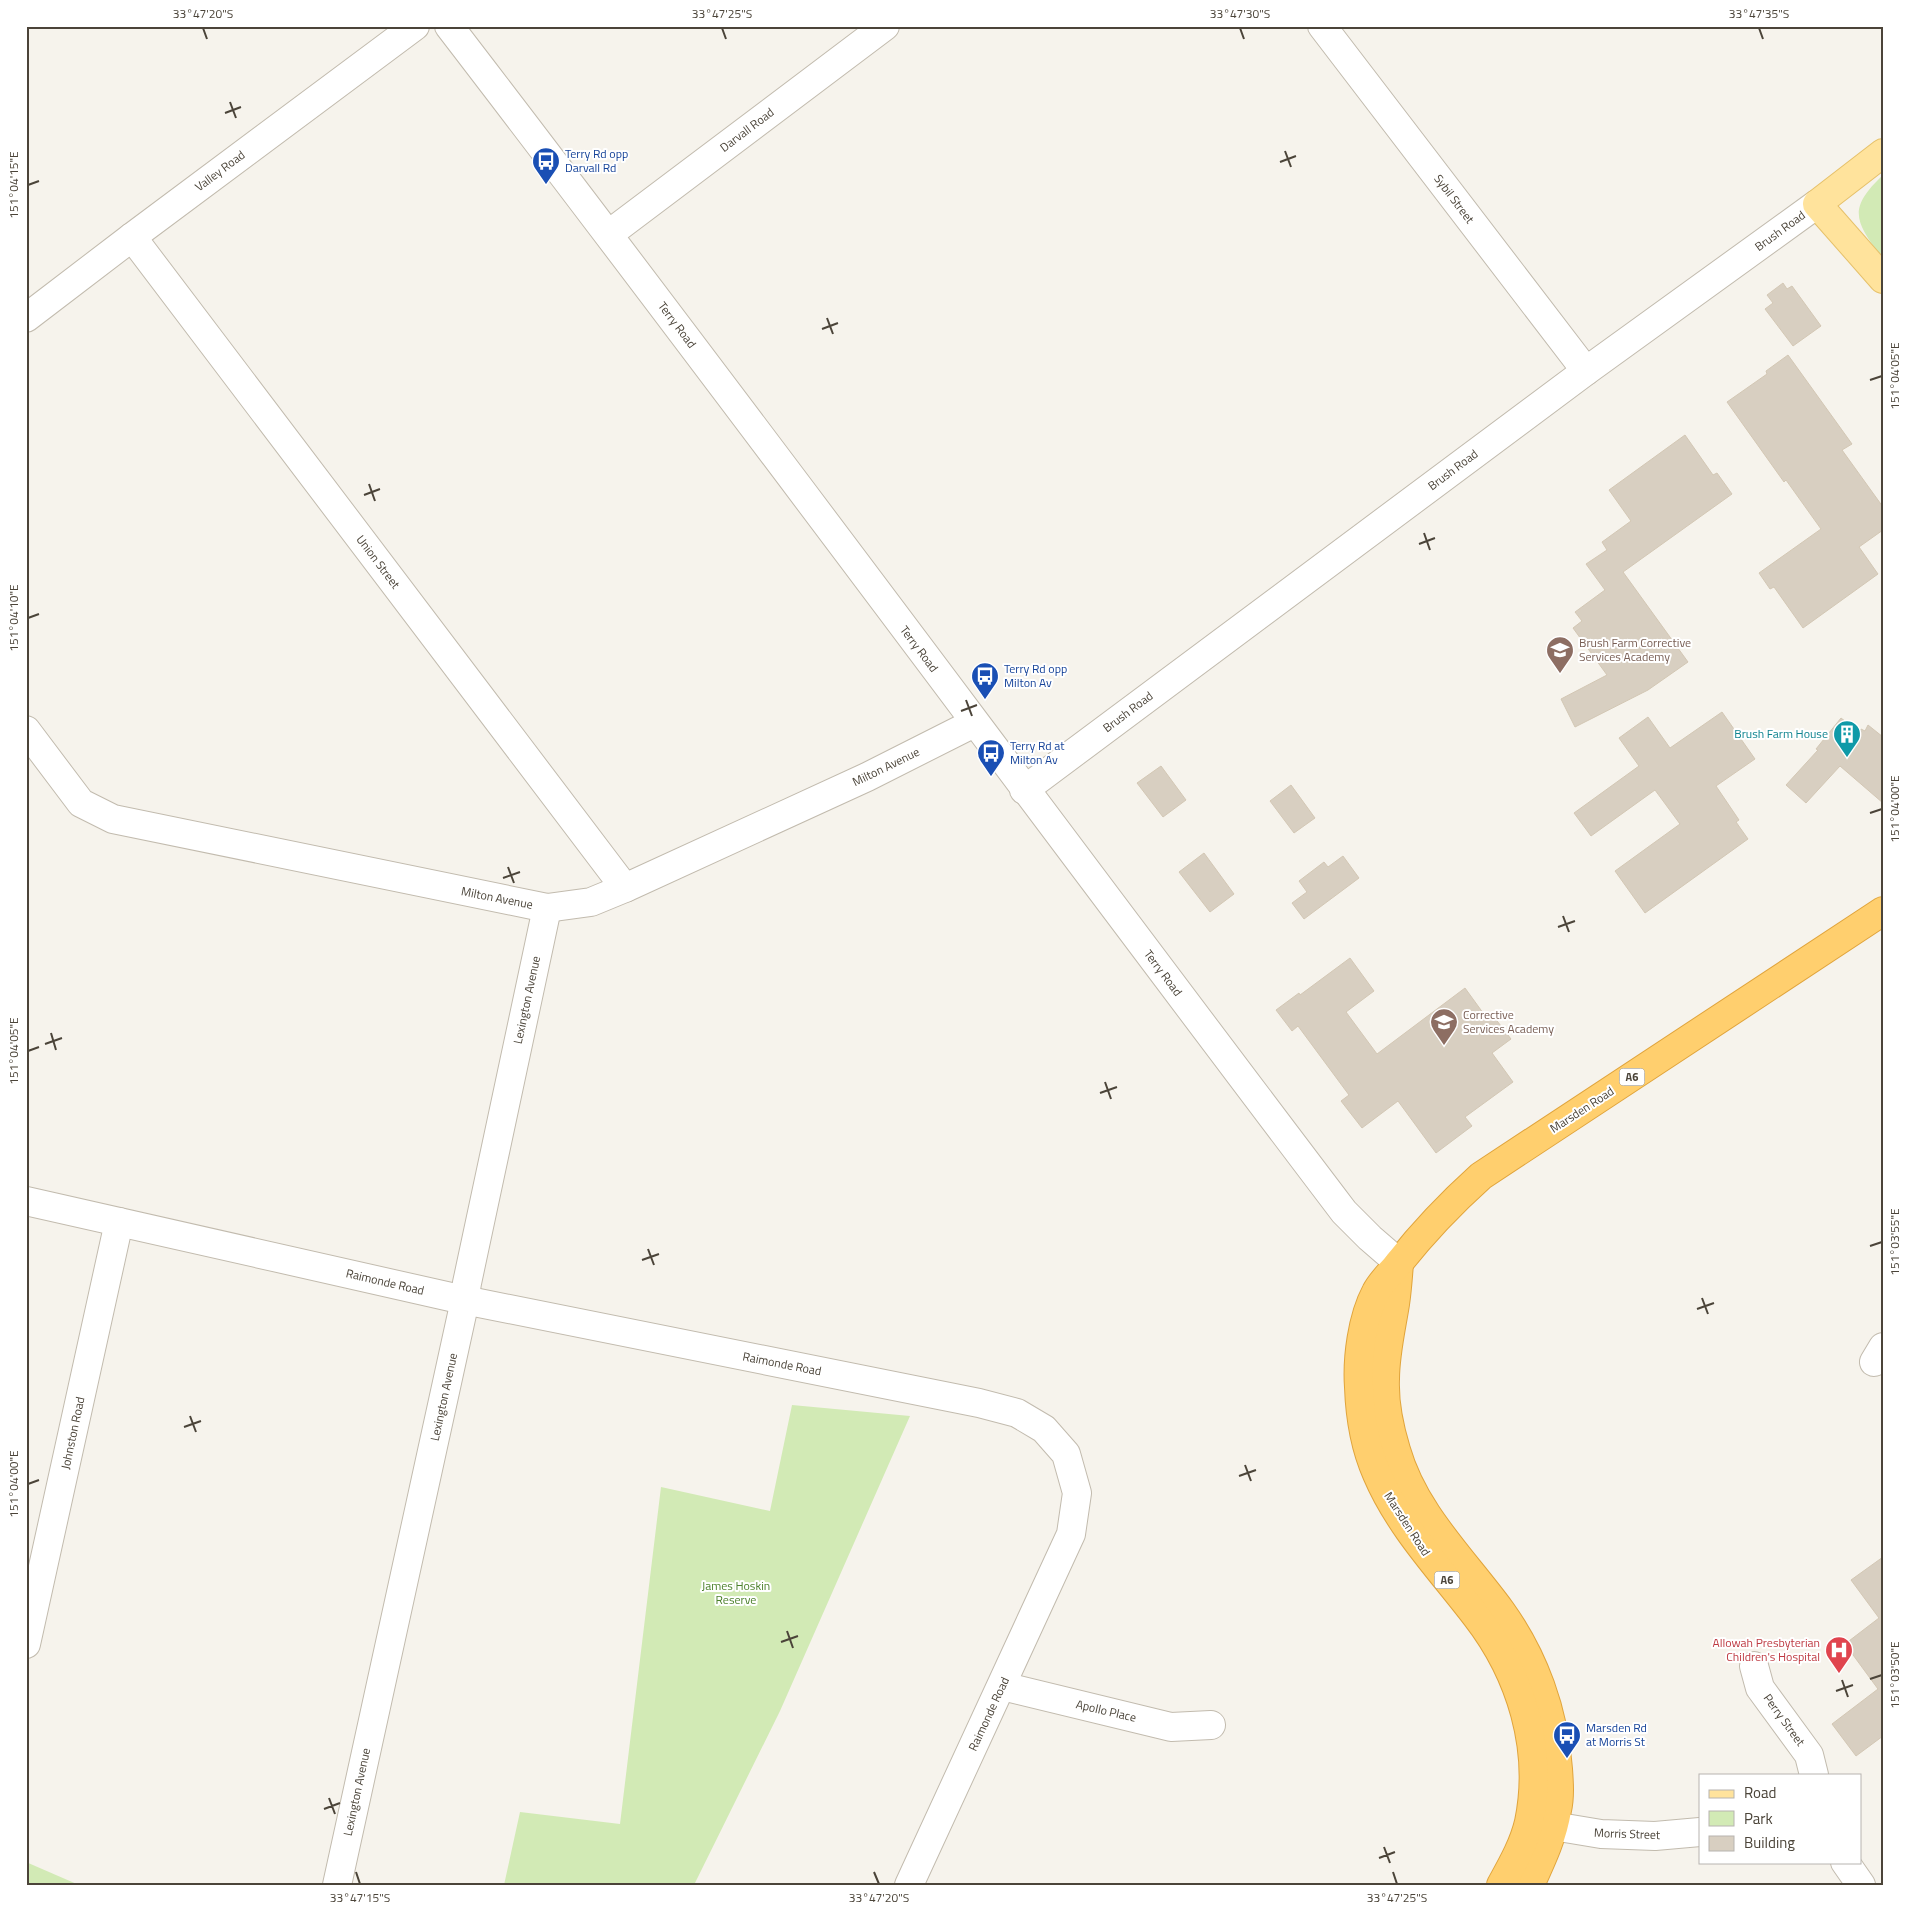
<svg xmlns="http://www.w3.org/2000/svg" width="1909" height="1911" font-family="'Titillium Web',sans-serif">
	<style>
		.green { fill: #d2eab5 }
		.building { fill: #d8cfc1; stroke: #d3c7b4 }
		.lines { fill: none; stroke-linecap: round; stroke-linejoin: round }
		.minor-casing { stroke: #c2bbae; stroke-width: 30 }
		.major-casing { stroke: #e6c16a; stroke-width: 30 }
		.highway-casing { stroke: #e0a43c; stroke-width: 30 }
		.minor { stroke: #fff; stroke-width: 28 }
		.major { stroke: #ffe39c; stroke-width: 28 }
		.highway { stroke: #ffcf6e; stroke-width: 28 }
		.ticks { fill: none; stroke: #4b4439; stroke-width: 2 }
		.labels { text-anchor: middle; stroke-width: 4; stroke-linejoin: round; paint-order: stroke }
		.shield { fill: #fff; stroke: #817c74; stroke-width: 1 }
		.shield-label { font-size: 11px; font-weight: bold; fill: #4b4439 }
		.street-label { font-size: 12px; fill: #4b4439; stroke: #fff }
		.transit-label { font-size: 12px; fill: #164399; stroke: #fff; text-anchor: start }
		.education-label { font-size: 12px; fill: #785e54; stroke: #fff; text-anchor: start }
		.culture-label { font-size: 12px; fill: #0d838f; stroke: #fff; text-anchor: end }
		.park-label { font-size: 12px; fill: #4a7f2a; stroke: #fff }
		.health-label { font-size: 12px; fill: #be3a42; stroke: #fff; text-anchor: end }
		.neatline { fill: none; stroke: #4b4439; stroke-width: 2 }
		.ticks-label { font-size: 12px; text-anchor: middle; fill: #4b4439 }
	</style>
	<rect width="100%" height="100%" fill="#f6f3ec"/>
	<g class="green">
		<path d="M1883,175v85c-26,-38 -38,-49 0,-85z"/>
		<polygon points="792,1405 910,1416 780,1711 694,1885 504,1885 520,1812 620,1824 661,1487 770,1511"/>
		<polygon points="26,1862 79,1885 26,1885"/>
	</g>
	<g class="building">
		<polygon points="1783,283 1787,289 1792,286 1821,326 1793,346 1765,309 1773,303 1767,295"/>
		<polygon points="1788,355 1852,444 1842,450 1883,507 1883,530 1859,547 1878,574 1803,628 1774,587 1770,589 1759,573 1821,529 1786,480 1784,482 1727,402 1767,374 1766,371"/>
		<polygon points="1685,435 1713,475 1717,473 1732,494 1623,572 1688,662 1648,690 1575,727 1561,699 1607,675 1573,628 1582,621 1575,612 1605,590 1586,564 1607,550 1602,542 1631,521 1609,490"/>
		<polygon points="1722,712 1755,759 1716,786 1739,820 1736,822 1748,839 1645,913 1615,871 1680,824 1655,790 1591,836 1574,813 1639,766 1619,738 1648,717 1670,748"/>
		<polygon points="1841,718 1859,732 1861,729 1865,731 1868,725 1883,737 1883,803 1840,766 1806,803 1786,785 1818,750 1816,749"/>
		<polygon points="1161,766 1186,800 1163,817 1137,783"/>
		<polygon points="1291,785 1315,818 1294,833 1270,801"/>
		<polygon points="1204,853 1234,894 1210,912 1179,872"/>
		<polygon points="1343,856 1359,878 1304,919 1292,903 1307,892 1299,881 1324,862 1328,867"/>
		<polygon points="1350,958 1374,991 1346,1012 1377,1054 1465,988 1486,1017 1491,1013 1511,1039 1492,1053 1513,1082 1465,1117 1472,1126 1436,1153 1398,1101 1362,1128 1341,1101 1349,1095 1298,1026 1292,1031 1276,1010 1299,993 1300,995"/>
		<polygon points="1883,1557 1883,1736 1856,1756 1832,1724 1878,1689 1845,1644 1879,1618 1851,1580"/>
	</g>
	<g class="lines">
		<g class="minor-casing">
			<g id="minor">
				<path d="M449,26c302,393 596,792 895,1186l26,26 29,25"/>
				<polyline points="1322,26 1586,371"/>
				<polyline points="609,234 885,26"/>
				<polyline points="132,237 625,888"/>
				<polyline points="26,318 132,237 415,26"/>
				<polyline points="26,730 81,803 113,819 547,908 591,902 625,888 867,777 974,723"/>
				<polyline points="1024,790 1586,371 1817,204"/>
				<polyline points="26,1201 464,1300 979,1403 1017,1413 1044,1429 1066,1454 1077,1493 1071,1534 909,1885"/>
				<polyline points="1874,1362 1883,1347"/>
				<polyline points="26,1644 119,1222"/>
				<polyline points="1754,1666 1760,1688 1809,1755 1814,1775"/>
				<polyline points="1002,1686 1171,1727 1211,1725"/>
				<polyline points="1553,1826 1601,1834 1655,1836 1700,1832"/>
				<polyline points="1845,1862 1861,1885"/>
				<polyline points="337,1885 462,1314 467,1283 547,908"/>
			</g>
		</g>
		<g class="major-casing">
			<polyline id="major" points="1883,153 1817,204 1883,279"/>
		</g>
		<g class="highway-casing">
			<g id="highway">
				<path d="M1399,1263c-1,14 -2,28 -4,41 -4,25 -10,50 -10,75 -1,24 4,48 11,71 18,63 67,109 105,161 33,46 53,101 57,158 1,14 2,28 -1,41 -4,26 -16,51 -27,75"/>
				<path d="M1501,1885c11,-20 23,-41 28,-63 15,-73 -8,-148 -53,-206 -35,-46 -76,-88 -99,-142 -12,-27 -17,-58 -18,-87 -2,-28 3,-69 17,-95 5,-10 15,-19 22,-28 26,-33 53,-61 83,-88l402,-265"/>
			</g>
		</g>
		<use href="#minor" class="minor"/>
		<use href="#major" class="major"/>
		<use href="#highway" class="highway"/>
	</g>
	<path class="ticks" d="M203,28l4,11M722,28l4,11M1240,28l4,11M1759,28l4,11M230,102l6,16M225,113l16,-6M1285,151l6,16M1280,162l16,-6M28,185l11,-4M827,318l6,16M822,329l16,-6M1870,380l12,-4M369,484l6,17M364,495l16,-6M1424,533l6,17M1419,544l16,-6M28,618l11,-4M966,700l6,16M961,711l16,-6M1870,813l12,-4M508,867l6,16M503,878l17,-6M1563,916l6,16M1558,927l17,-6M51,1033l5,17M45,1044l17,-6M28,1051l11,-4M1105,1082l6,17M1100,1093l17,-6M1870,1246l12,-4M648,1249l6,16M642,1260l17,-6M1702,1298l6,16M1697,1309l17,-6M190,1416l6,16M184,1427l17,-6M1245,1465l6,16M1239,1476l17,-6M28,1484l11,-4M787,1631l6,17M781,1642l17,-6M1870,1679l12,-4M1842,1680l6,17M1836,1691l17,-6M329,1798l6,16M324,1809l16,-6M1384,1847l6,16M1379,1858l16,-6M356,1872l4,12M874,1872l5,12M1393,1872l4,12"/>
	<defs>
		<g id="bus-pin" transform="scale(1.4375)"><path d="M0 17L-7.5 6A9.5 9.5 0 1 1 7.5 6Z" fill="#1a4fb4" stroke="#fff"/><path d="M-5-6H5V4H4V6H2V4H-2V6H-4V4H-5ZM-3.5-4V0h7V-4ZM-3.5 1.2v1.5H-2V1.2ZM2 1.2v1.5H3.5V1.2Z" fill="#fff"/></g>
		<g id="school-pin" transform="scale(1.4375)"><path d="M0 17L-7.5 6A9.5 9.5 0 1 1 7.5 6Z" fill="#8d6e63" stroke="#fff"/><path d="M0-5L7-2L0 1L-7-2ZM-4 1L0 2.5L4 1V4Q0 6-4 4Z" fill="#fff"/></g>
		<g id="building-pin" transform="scale(1.4375)"><path d="M0 17L-7.5 6A9.5 9.5 0 1 1 7.5 6Z" fill="#0f9aa8" stroke="#fff"/><path d="M-4-6H4V6H1V3H-1V6H-4ZM-2.5-4.3h1.7v1.8h-1.7ZM.8-4.3h1.7v1.8H.8ZM-2.5-1h1.7V.8h-1.7ZM.8-1h1.7V.8H.8Z" fill="#fff"/></g>
		<g id="university-pin" transform="scale(1.4375)"><path d="M0 17L-7.5 6A9.5 9.5 0 1 1 7.5 6Z" fill="#8d6e63" stroke="#fff"/><path d="M0-5L7-2L0 1L-7-2ZM-4 1L0 2.5L4 1V4Q0 6-4 4Z" fill="#fff"/></g>
		<g id="hospital-pin" transform="scale(1.4375)"><path d="M0 17L-7.5 6A9.5 9.5 0 1 1 7.5 6Z" fill="#e0444e" stroke="#fff"/><path d="M-5-5h3v3.5h4V-5h3V5h-3V1.5h-4V5h-3Z" fill="#fff"/></g>
	</defs>
	<g fill-rule="evenodd">
		<use href="#bus-pin" x="546" y="161"/>
		<use href="#school-pin" x="1560" y="650"/>
		<use href="#bus-pin" x="985" y="676"/>
		<use href="#building-pin" x="1847" y="734"/>
		<use href="#bus-pin" x="991" y="753"/>
		<use href="#university-pin" x="1444" y="1022"/>
		<use href="#hospital-pin" x="1839" y="1650"/>
		<use href="#bus-pin" x="1567" y="1735"/>
	</g>
	<g class="labels">
		<g class="shield">
			<rect x="1619.5" y="1068.5" width="25" height="17" rx="4"/>
			<rect x="1434.5" y="1571.5" width="25" height="17" rx="4"/>
		</g>
		<g class="shield-label">
			<text x="1632" y="1081">A6</text>
			<text x="1447" y="1584">A6</text>
		</g>
		<g class="street-label">
			<text transform="translate(747 130) rotate(-37)" y="4">Darvall Road</text>
			<text transform="translate(220 171) rotate(-37)" y="4">Valley Road</text>
			<text transform="translate(1454 199) rotate(53)" y="4">Sybil Street</text>
			<text transform="translate(1780 231) rotate(-36)" y="4">Brush Road</text>
			<text transform="translate(677 325) rotate(53)" y="4">Terry Road</text>
			<text transform="translate(1453 470) rotate(-37)" y="4">Brush Road</text>
			<text transform="translate(378 562) rotate(53)" y="4">Union Street</text>
			<text transform="translate(919 649) rotate(53)" y="4">Terry Road</text>
			<text transform="translate(1128 712) rotate(-37)" y="4">Brush Road</text>
			<text transform="translate(886 767) rotate(-26)" y="4">Milton Avenue</text>
			<text transform="translate(497 898) rotate(11)" y="4">Milton Avenue</text>
			<text transform="translate(1163 973) rotate(53)" y="4">Terry Road</text>
			<text transform="translate(527 1000) rotate(-78)" y="4">Lexington Avenue</text>
			<text transform="translate(1582 1110) rotate(-33)" y="4">Marsden Road</text>
			<text transform="translate(385 1282) rotate(13)" y="4">Raimonde Road</text>
			<text transform="translate(782 1364) rotate(11)" y="4">Raimonde Road</text>
			<text transform="translate(444 1397) rotate(-78)" y="4">Lexington Avenue</text>
			<text transform="translate(73 1433) rotate(-78)" y="4">Johnston Road</text>
			<text transform="translate(1407 1524) rotate(57)" y="4">Marsden Road</text>
			<text transform="translate(1106 1711) rotate(13)" y="4">Apollo Place</text>
			<text transform="translate(989 1714) rotate(-65)" y="4">Raimonde Road</text>
			<text transform="translate(1784 1720) rotate(54)" y="4">Perry Street</text>
			<text transform="translate(357 1792) rotate(-78)" y="4">Lexington Avenue</text>
			<text transform="translate(1627 1834) rotate(2)" y="4">Morris Street</text>
		</g>
		<g class="transit-label">
			<text x="565" y="158">Terry Rd opp<tspan x="565" dy="14">Darvall Rd</tspan></text>
			<text x="1004" y="673">Terry Rd opp<tspan x="1004" dy="14">Milton Av</tspan></text>
			<text x="1010" y="750">Terry Rd at<tspan x="1010" dy="14">Milton Av</tspan></text>
			<text x="1586" y="1732">Marsden Rd<tspan x="1586" dy="14">at Morris St</tspan></text>
		</g>
		<g class="education-label">
			<text x="1579" y="647">Brush Farm Corrective<tspan x="1579" dy="14">Services Academy</tspan></text>
			<text x="1463" y="1019">Corrective<tspan x="1463" dy="14">Services Academy</tspan></text>
		</g>
		<g class="culture-label">
			<text x="1828" y="738">Brush Farm House</text>
		</g>
		<g class="park-label">
			<text x="736" y="1590">James Hoskin<tspan x="736" dy="14">Reserve</tspan></text>
		</g>
		<g class="health-label">
			<text x="1820" y="1647">Allowah Presbyterian<tspan x="1820" dy="14">Children's Hospital</tspan></text>
		</g>
	</g>
	<rect width="1909" height="1911" fill="none" stroke="#ffffff" stroke-width="55"/>
	<rect x="1699" y="1774" width="162" height="90" fill="#ffffff" stroke="#b7b4b0"/>
	<rect x="1709" y="1790" width="25" height="8" fill="#ffe39c" stroke="#b7b4b0"/>
	<text x="1744" y="1798" font-size="15" fill="#4b4439">Road</text>
	<rect x="1709" y="1811" width="25" height="15" fill="#d2eab5" stroke="#b7b4b0"/>
	<text x="1744" y="1824" font-size="15" fill="#4b4439">Park</text>
	<rect x="1709" y="1836" width="25" height="15" fill="#d8cfc1" stroke="#b7b4b0"/>
	<text x="1744" y="1848" font-size="15" fill="#4b4439">Building</text>
	<rect x="28" y="28" width="1854" height="1856" class="neatline"/>
	<g class="ticks-label">
		<text x="203" y="18">33°47'20"S</text>
		<text x="722" y="18">33°47'25"S</text>
		<text x="1240" y="18">33°47'30"S</text>
		<text x="1759" y="18">33°47'35"S</text>
		<text transform="translate(14 185) rotate(-90)" y="4">151°04'15"E</text>
		<text transform="translate(1895 376) rotate(-90)" y="4">151°04'05"E</text>
		<text transform="translate(14 618) rotate(-90)" y="4">151°04'10"E</text>
		<text transform="translate(1895 809) rotate(-90)" y="4">151°04'00"E</text>
		<text transform="translate(14 1051) rotate(-90)" y="4">151°04'05"E</text>
		<text transform="translate(1895 1242) rotate(-90)" y="4">151°03'55"E</text>
		<text transform="translate(14 1484) rotate(-90)" y="4">151°04'00"E</text>
		<text transform="translate(1895 1675) rotate(-90)" y="4">151°03'50"E</text>
		<text x="360" y="1902">33°47'15"S</text>
		<text x="879" y="1902">33°47'20"S</text>
		<text x="1397" y="1902">33°47'25"S</text>
	</g>
</svg>
